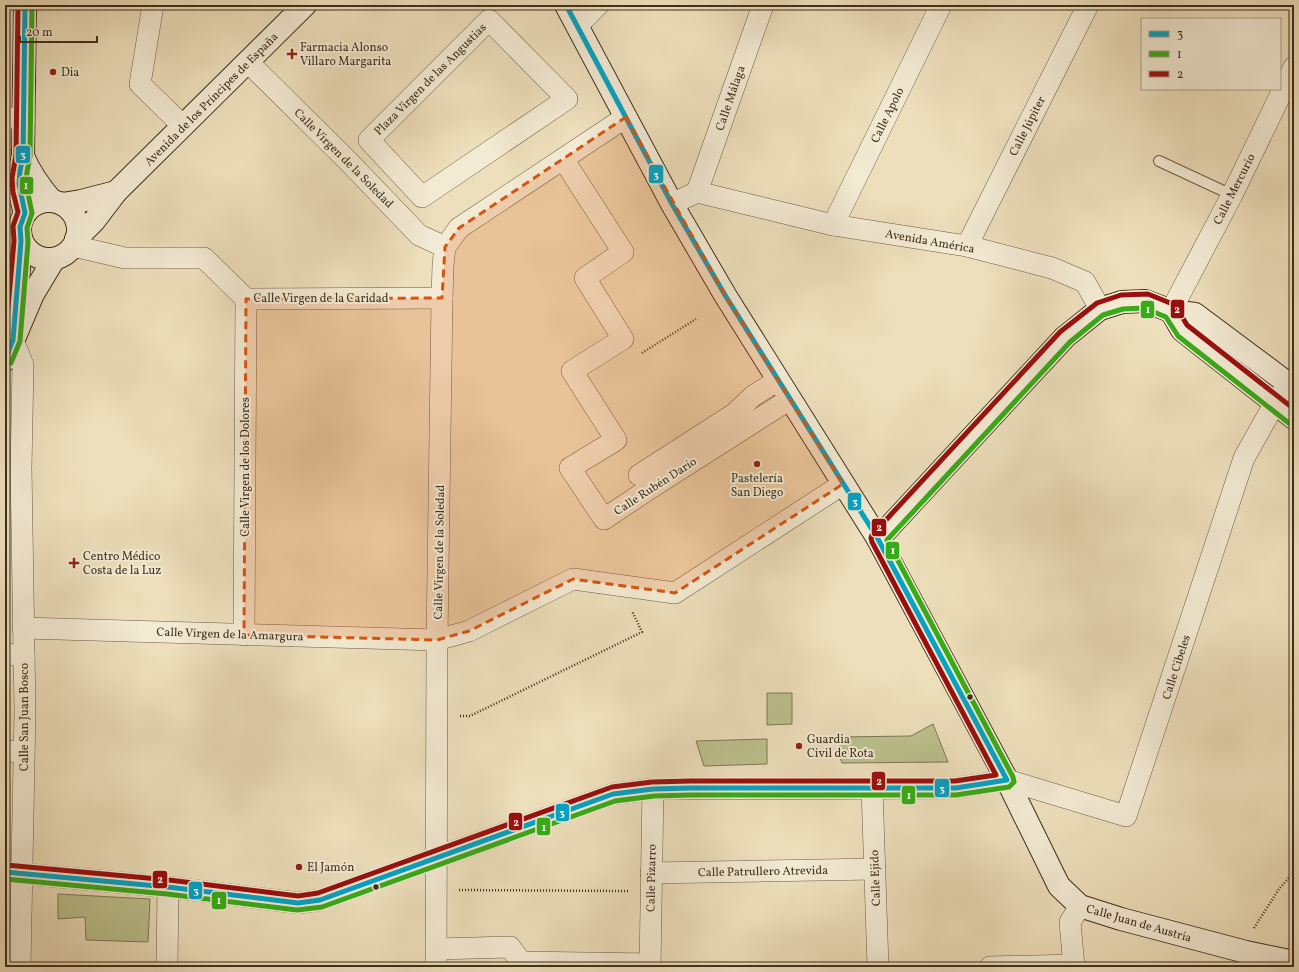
<svg xmlns="http://www.w3.org/2000/svg" width="1299" height="972" font-family="Vollkorn,serif">
	<style>
		.green { fill: #bcc18e; stroke: #7d7855 }
		.lines { fill: none; stroke-linecap: round; stroke-linejoin: round }
		.lane-casing { stroke: #6a5b44; stroke-width: 12 }
		.street-casing { stroke: #6a5b44; stroke-width: 22 }
		.secondary-casing { stroke: #3e2f1c; stroke-width: 24 }
		.path { stroke: #3e2f1c; stroke-width: 2.5; stroke-dasharray: 1 2; stroke-linecap: butt }
		.lane { stroke: #f3ead3; stroke-width: 10 }
		.street { stroke: #f3ead3; stroke-width: 21 }
		.secondary { stroke: #f3ead3; stroke-width: 22 }
		.bus-1-casing { stroke: #f3ead3; stroke-width: 8 }
		.bus-2-casing { stroke: #f3ead3; stroke-width: 8 }
		.bus-3-casing { stroke: #f3ead3; stroke-width: 8 }
		.bus-1 { stroke: #03a3c5; stroke-width: 5 }
		.bus-2 { stroke: #38ab18; stroke-width: 5 }
		.bus-3 { stroke: #990f0f; stroke-width: 5 }
		.marked { fill: #d7550e; fill-opacity: 0.2; stroke: #d7550e; stroke-width: 3; stroke-dasharray: 8 5; stroke-linejoin: round }
		.poi-dot { fill: #8f2418; stroke: #f3ead3; stroke-width: 1.5 }
		.bus-dot { fill: #3e2f1c; stroke: #f3ead3; stroke-width: 1.5 }
		.labels { text-anchor: middle; stroke-width: 4; stroke-linejoin: round; paint-order: stroke }
		.poi-label { font-size: 12px; fill: #3e2f1c; stroke: #f3ead3; text-anchor: start }
		.street-label { font-size: 12px; fill: #3e2f1c; stroke: #f3ead3 }
		.line-badge { stroke: #f3ead3; stroke-width: 1.5 }
		.badge-label { font-size: 11px; text-anchor: middle; font-weight: bold; fill: #fff }
	</style>
	<rect width="100%" height="100%" fill="#eddfbb"/>
	<filter id="stains"><feTurbulence type="fractalNoise" baseFrequency=".005" numOctaves="4"/><feColorMatrix values="0 0 0 0 .2 0 0 0 0 .09 0 0 0 0 .02 0 0 0 .5 -.17"/></filter>
	<radialGradient id="worn" r=".72"><stop offset=".6" stop-color="#630" stop-opacity="0"/><stop offset="1" stop-color="#630" stop-opacity=".3"/></radialGradient>
	<g class="green">
		<polygon points="767,693 792,693 792,724 767,725"/>
		<polygon points="933,724 948,762 842,763 840,758 840,737 911,736"/>
		<polygon points="767,739 767,764 704,766 696,741"/>
		<polygon points="58,894 150,899 148,942 86,940 85,917 58,919"/>
	</g>
	<g class="lines">
		<g class="lane-casing">
			<polyline id="lane" points="1159,161 1232,195"/>
		</g>
		<g class="street-casing">
			<g id="street">
				<polyline points="153,5 140,84 183,126"/>
				<polygon points="489,20 567,99 422,197 369,140"/>
				<polyline points="577,26 598,5"/>
				<polyline points="248,62 348,161 419,235 445,247"/>
				<polyline points="5,117 24,120"/>
				<polyline points="563,159 623,252 585,278 623,339 572,371 616,440 570,468 604,519 649,489 790,399"/>
				<polyline points="697,192 763,5"/>
				<polyline points="672,204 697,192 833,225 967,246 1052,268 1085,282 1100,309"/>
				<polyline points="833,225 941,5"/>
				<polyline points="73,246 125,258 204,258 246,299 442,298"/>
				<polyline points="967,246 1088,5"/>
				<polyline points="1171,311 1232,195 1294,67"/>
				<polyline points="13,340 23,365 21,468 25,711 20,967"/>
				<polyline points="639,475 734,414 753,396 778,380"/>
				<polyline points="23,628 437,640 469,631 573,579 675,593 843,484"/>
				<polyline points="244,635 246,299"/>
				<polyline points="5,654 24,656"/>
				<polyline points="5,751 24,752"/>
				<polyline points="872,788 878,967"/>
				<polyline points="5,872 168,887 298,903 320,900 613,794 653,789 956,788 1007,780 1126,816 1244,458 1275,403 1289,384"/>
				<polyline points="651,873 875,869"/>
				<polyline points="437,949 510,947 521,962 521,967"/>
				<polyline points="521,962 650,964"/>
				<polyline points="167,967 168,887"/>
				<polyline points="436,967 437,640 442,298 443,265 445,247 459,228 626,117"/>
				<polyline points="650,967 653,789"/>
				<polyline points="990,967 1074,965"/>
				<polyline points="1074,967 1070,922 1080,906"/>
			</g>
		</g>
		<g class="secondary-casing">
			<g id="secondary">
				<polyline points="566,5 672,204 725,295 878,539 1007,780 1059,886 1080,906 1121,919 1246,952 1294,962"/>
				<path d="M23,156c7,17 17,31 29,45"/>
				<circle cx="49" cy="230" r="29"/>
				<polyline points="62,204 81,201 116,192"/>
				<path d="M25,213c-7,-23 -8,-35 -2,-57l2,-151"/>
				<polyline points="76,239 94,221 116,192 305,5"/>
				<polyline points="1171,311 1182,330 1294,418"/>
				<polyline points="15,320 21,241"/>
				<polyline points="5,360 33,294 54,259"/>
				<polyline points="878,539 1065,337 1100,309 1122,302 1145,301 1171,311 1195,314 1294,388"/>
			</g>
		</g>
		<g class="path">
			<polyline points="642,353 696,319"/>
			<polyline points="460,716 470,716 642,632 632,611"/>
			<polyline points="459,890 628,891"/>
			<polyline points="1254,928 1279,889 1294,872"/>
		</g>
		<use href="#lane" class="lane"/>
		<use href="#street" class="street"/>
		<use href="#secondary" class="secondary"/>
		<g class="bus-1-casing">
			<g id="bus-1">
				<polyline points="5,360 13,340 21,241 20,227 25,213 19,184 20,171 23,156 25,5"/>
				<polyline points="5,872 168,887 298,903 320,900 613,794 653,789 691,788 956,788 1007,780 878,539 725,295 672,204 566,5"/>
			</g>
		</g>
		<g class="bus-2-casing">
			<g id="bus-2">
				<polyline points="11,363 20,341 28,242 27,228 32,213 26,184 27,172 30,156 32,5"/>
				<polyline points="5,879 167,894 297,910 322,907 615,801 654,796 691,795 956,795 1009,787 1014,782 1013,777 887,540 1070,342 1103,315 1123,309 1144,308 1166,317 1178,336 1290,424"/>
			</g>
		</g>
		<g class="bus-3-casing">
			<g id="bus-3">
				<polyline points="5,341 14,241 13,226 18,212 13,192 12,178 16,155 18,5"/>
				<polyline points="6,865 169,880 298,896 318,893 612,787 652,782 691,781 955,781 996,775 872,542 871,538 872,535 1060,332 1097,303 1121,295 1148,294 1175,305 1187,325 1294,409"/>
			</g>
		</g>
		<use href="#bus-1" class="bus-1"/>
		<use href="#bus-2" class="bus-2"/>
		<use href="#bus-3" class="bus-3"/>
	</g>
	<path class="marked" d="M626,117l99,178 118,189 -168,109 -102,-14 -104,52 -32,9 -193,-5 2,-336 196,-1 3,-51 14,-19z"/>
	<g class="poi-dot">
		<path d="M290 48h4v4h4v4h-4v4h-4v-4h-4v-4h4z"/>
		<circle cx="53" cy="72" r="4"/>
		<circle cx="757" cy="464" r="4"/>
		<path d="M72 557h4v4h4v4h-4v4h-4v-4h-4v-4h4z"/>
		<circle cx="799" cy="746" r="4"/>
		<circle cx="299" cy="867" r="4"/>
	</g>
	<g class="bus-dot">
		<circle cx="970" cy="697" r="3.5"/>
		<circle cx="376" cy="887" r="3.5"/>
	</g>
	<g class="labels">
		<g class="poi-label">
			<text x="300" y="51">Farmacia Alonso<tspan x="300" dy="14">Villaro Margarita</tspan></text>
			<text x="61" y="76">Dia</text>
			<text x="757" y="482" text-anchor="middle">Pastelería<tspan x="757" dy="14">San Diego</tspan></text>
			<text x="83" y="560">Centro Médico<tspan x="83" dy="14">Costa de la Luz</tspan></text>
			<text x="807" y="743">Guardia<tspan x="807" dy="14">Civil de Rota</tspan></text>
			<text x="307" y="871">El Jamón</text>
		</g>
		<g class="street-label">
			<text transform="translate(430 79) rotate(-45)" y="4">Plaza Virgen de las Angustias</text>
			<text transform="translate(730 98) rotate(-71)" y="4">Calle Málaga</text>
			<text transform="translate(211 99) rotate(-45)" y="4">Avenida de los Príncipes de España</text>
			<text transform="translate(887 115) rotate(-64)" y="4">Calle Apolo</text>
			<text transform="translate(1027 126) rotate(-63)" y="4">Calle Júpiter</text>
			<text transform="translate(344 158) rotate(45)" y="4">Calle Virgen de la Soledad</text>
			<text transform="translate(1234 189) rotate(-63)" y="4">Calle Mercurio</text>
			<text transform="translate(930 241) rotate(10)" y="4">Avenida América</text>
			<text x="321" y="302">Calle Virgen de la Caridad</text>
			<text transform="translate(245 467) rotate(-90)" y="4">Calle Virgen de los Dolores</text>
			<text transform="translate(655 486) rotate(-33)" y="4">Calle Rubén Darío</text>
			<text transform="translate(439 552) rotate(-89)" y="4">Calle Virgen de la Soledad</text>
			<text transform="translate(230 634) rotate(2)" y="4">Calle Virgen de la Amargura</text>
			<text transform="translate(1176 667) rotate(-72)" y="4">Calle Cibeles</text>
			<text transform="translate(24 717) rotate(-90)" y="4">Calle San Juan Bosco</text>
			<text transform="translate(763 871) rotate(-1)" y="4">Calle Patrullero Atrevida</text>
			<text transform="translate(651 878) rotate(-89)" y="4">Calle Pizarro</text>
			<text transform="translate(875 878) rotate(-92)" y="4">Calle Ejido</text>
			<text transform="translate(1139 923) rotate(16)" y="4">Calle Juan de Austria</text>
		</g>
	</g>
	<g class="line-badge">
		<rect x="15" y="145" width="16" height="19" rx="4" fill="#03a3c5"/>
		<rect x="648" y="164" width="16" height="20" rx="4" fill="#03a3c5"/>
		<rect x="19" y="176" width="15" height="19" rx="4" fill="#38ab18"/>
		<rect x="1170" y="299" width="15" height="20" rx="4" fill="#990f0f"/>
		<rect x="1140" y="300" width="15" height="19" rx="4" fill="#38ab18"/>
		<rect x="847" y="492" width="15" height="19" rx="4" fill="#03a3c5"/>
		<rect x="871" y="518" width="16" height="19" rx="4" fill="#990f0f"/>
		<rect x="885" y="541" width="15" height="19" rx="4" fill="#38ab18"/>
		<rect x="871" y="771" width="15" height="20" rx="4" fill="#990f0f"/>
		<rect x="934" y="778" width="16" height="20" rx="4" fill="#03a3c5"/>
		<rect x="901" y="785" width="15" height="20" rx="4" fill="#38ab18"/>
		<rect x="555" y="803" width="15" height="19" rx="4" fill="#03a3c5"/>
		<rect x="508" y="812" width="15" height="19" rx="4" fill="#990f0f"/>
		<rect x="536" y="817" width="15" height="19" rx="4" fill="#38ab18"/>
		<rect x="152" y="870" width="16" height="19" rx="4" fill="#990f0f"/>
		<rect x="188" y="881" width="15" height="19" rx="4" fill="#03a3c5"/>
		<rect x="211" y="891" width="16" height="19" rx="4" fill="#38ab18"/>
	</g>
	<g class="badge-label">
		<text x="23" y="158">3</text>
		<text x="656" y="178">3</text>
		<text x="26" y="189">1</text>
		<text x="1177" y="313">2</text>
		<text x="1148" y="313">1</text>
		<text x="855" y="505">3</text>
		<text x="879" y="531">2</text>
		<text x="893" y="554">1</text>
		<text x="879" y="785">2</text>
		<text x="942" y="792">3</text>
		<text x="909" y="799">1</text>
		<text x="562" y="816">3</text>
		<text x="516" y="826">2</text>
		<text x="544" y="831">1</text>
		<text x="160" y="883">2</text>
		<text x="196" y="894">3</text>
		<text x="219" y="904">1</text>
	</g>
	<rect width="1299" height="972" fill="none" stroke="#eddfbb" stroke-width="20"/>
	<rect x="6" y="6" width="1287" height="960" fill="none" stroke="#3e2f1c" stroke-width="2"/>
	<rect x="10" y="10" width="1279" height="952" fill="none" stroke="#3e2f1c"/>
	<rect x="1141" y="18" width="140" height="72" fill="#f3ead3" stroke="#ab9f8a"/>
	<rect x="1149" y="31" width="20" height="6" fill="#03a3c5" stroke="#ab9f8a"/>
	<text x="1177" y="38" font-size="12" fill="#3e2f1c">3</text>
	<rect x="1149" y="51" width="20" height="6" fill="#38ab18" stroke="#ab9f8a"/>
	<text x="1177" y="58" font-size="12" fill="#3e2f1c">1</text>
	<rect x="1149" y="71" width="20" height="6" fill="#990f0f" stroke="#ab9f8a"/>
	<text x="1177" y="78" font-size="12" fill="#3e2f1c">2</text>
	<path d="M20 36v6h77v-6" fill="none" stroke="#3e2f1c" stroke-width="2"/>
	<text x="26" y="36" font-size="12" fill="#3e2f1c" stroke="#f3ead3" stroke-width="3" paint-order="stroke">20 m</text>
	<rect width="100%" height="100%" filter="url(#stains)"/>
	<rect width="100%" height="100%" fill="url(#worn)"/>
</svg>
